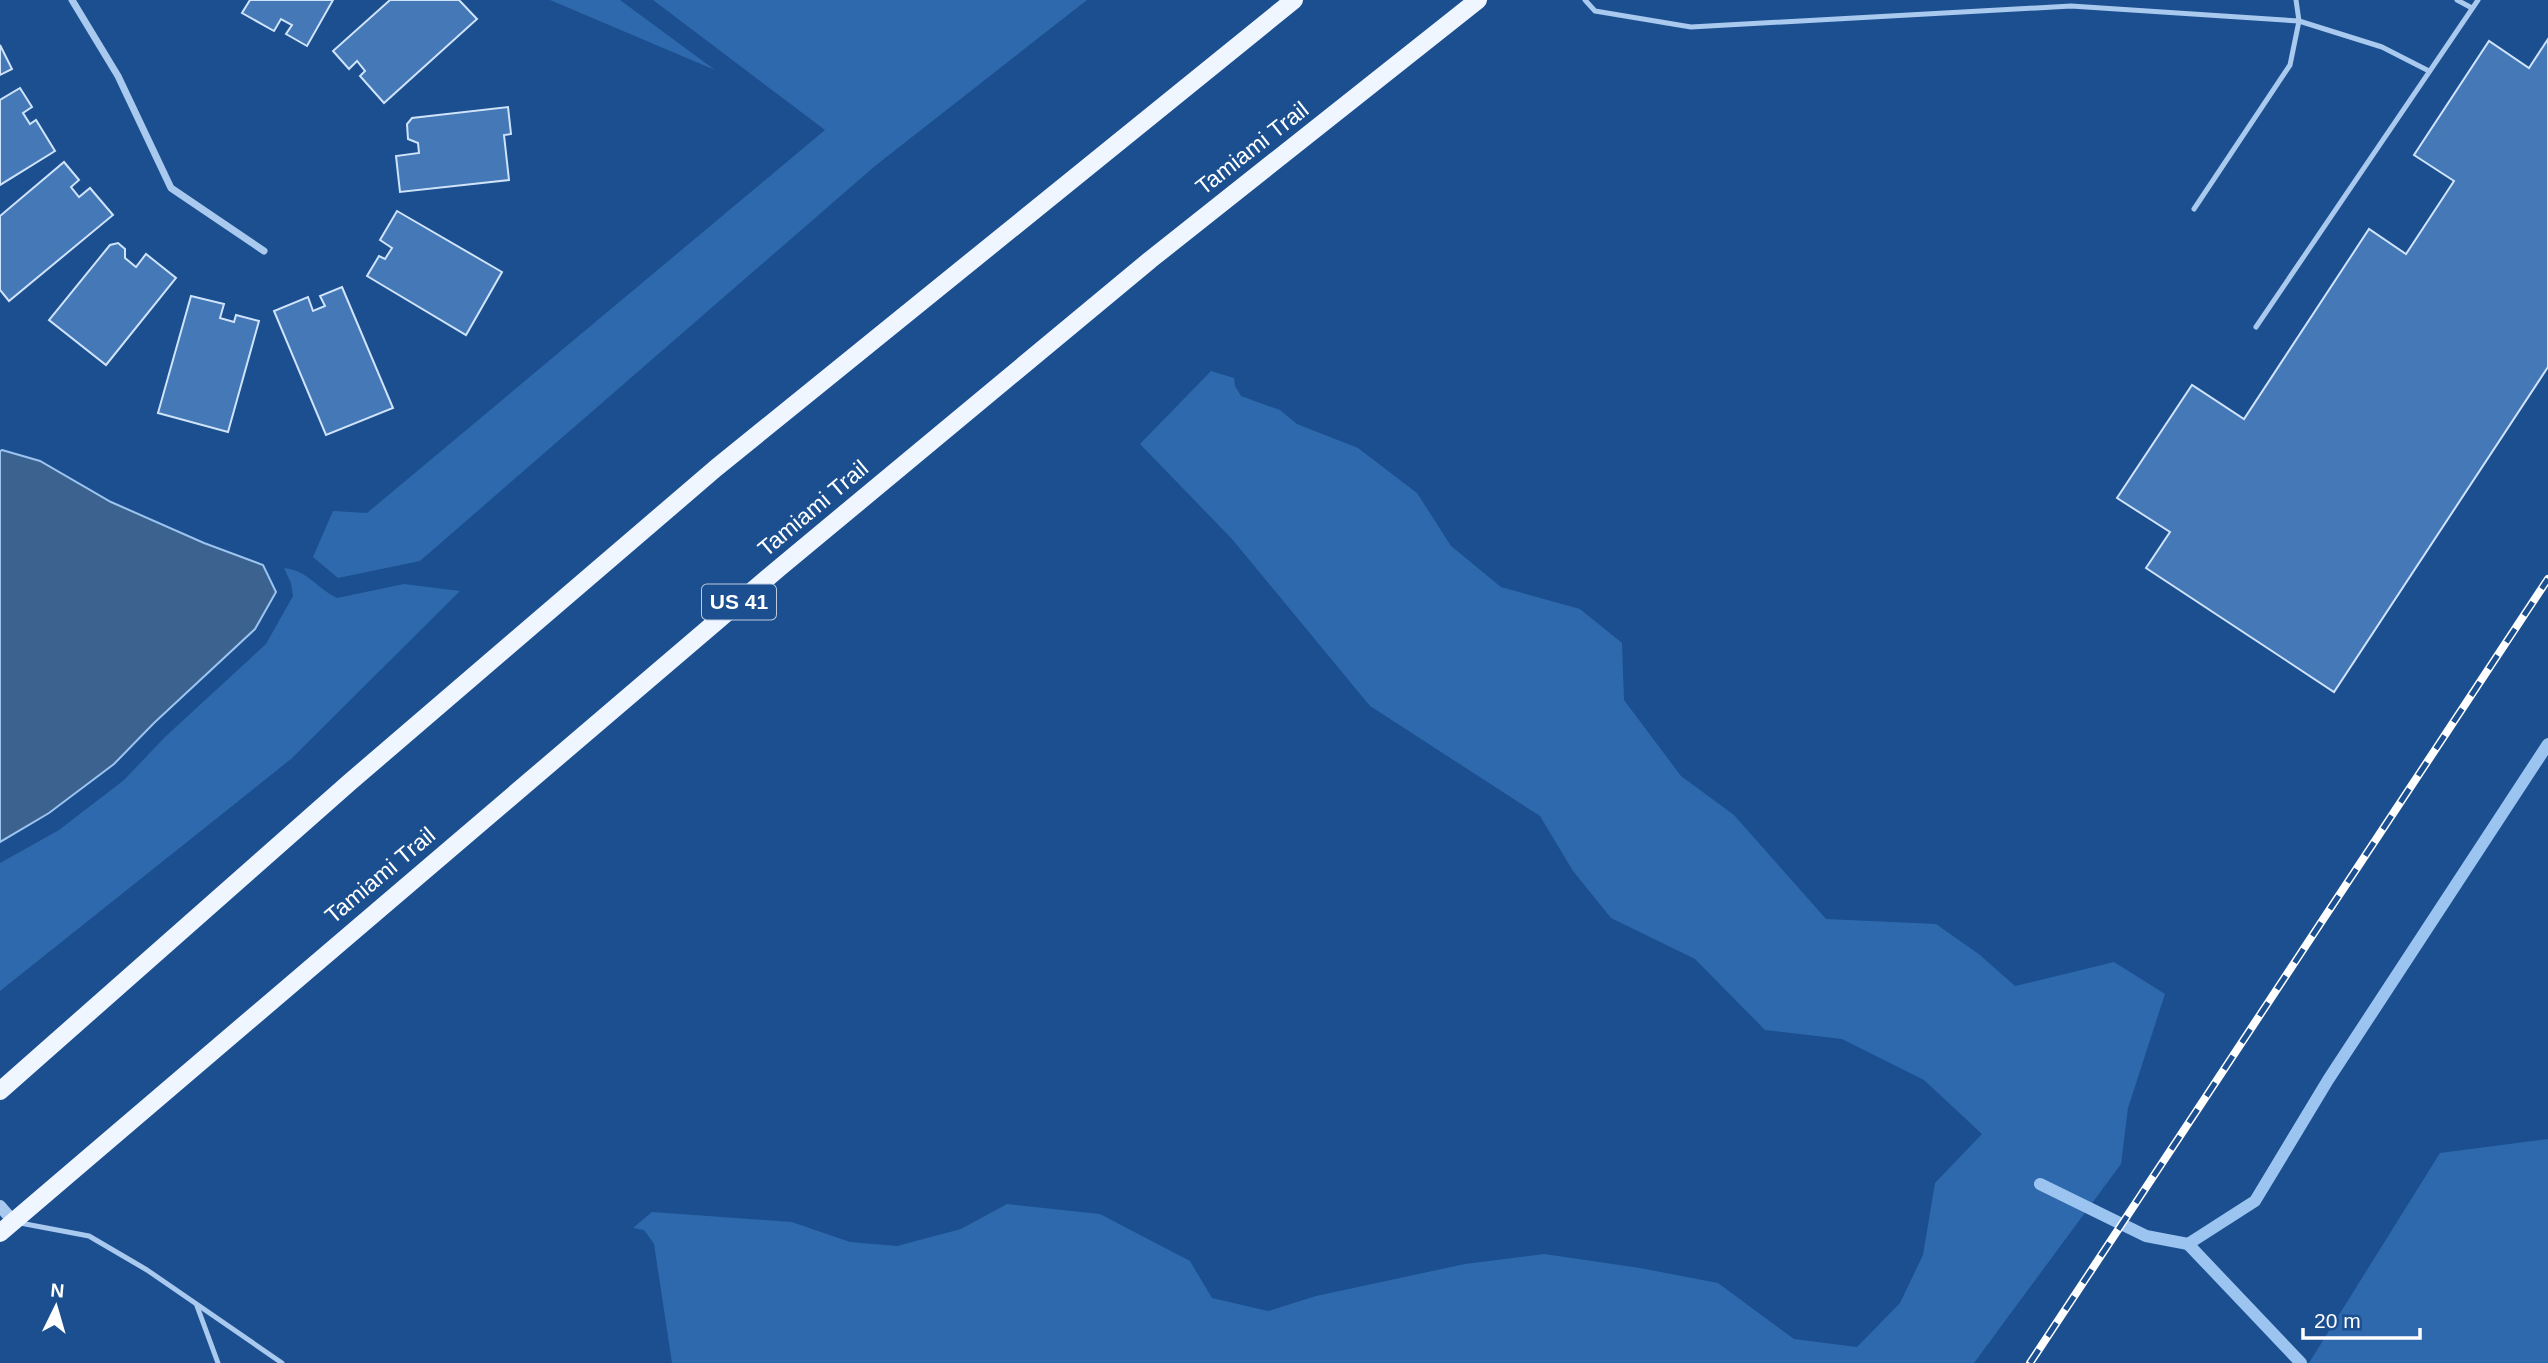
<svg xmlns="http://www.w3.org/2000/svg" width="2548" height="1363" font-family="Helvetica,sans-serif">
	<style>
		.green { fill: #2e69ad }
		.water { fill: #3c6290; stroke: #9cc4f0; stroke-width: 2 }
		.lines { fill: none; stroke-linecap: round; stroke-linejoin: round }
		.stream { stroke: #9cc4f0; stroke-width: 12 }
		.building { fill: #4478b7; stroke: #cfe3fa; stroke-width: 2 }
		.service { stroke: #a9c9ee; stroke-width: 5 }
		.minor { stroke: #a9c9ee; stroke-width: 7 }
		.tertiary { stroke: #a9c9ee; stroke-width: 12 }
		.primary { stroke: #f0f6ff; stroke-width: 18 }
		.rail-casing { stroke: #fff; stroke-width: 8 }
		.rail { stroke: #1b4f8f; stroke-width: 5; stroke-dasharray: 16; stroke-linecap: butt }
		.labels { text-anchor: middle; stroke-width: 7; stroke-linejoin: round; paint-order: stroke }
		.shield { fill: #1b4f8f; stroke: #bbcadd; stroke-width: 2 }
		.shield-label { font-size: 21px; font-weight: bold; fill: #fff }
		.street-label { font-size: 23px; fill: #fff; stroke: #1b4f8f }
	</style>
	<rect width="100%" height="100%" fill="#1b4f8f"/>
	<g class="green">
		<polygon points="550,0 620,0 715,70"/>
		<polygon points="653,0 1087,0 875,166 420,561 338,578 313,557 333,511 367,513 825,130"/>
		<polygon points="1211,371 1234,378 1235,386 1241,396 1280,410 1297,424 1358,448 1417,493 1451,546 1501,587 1580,609 1622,643 1624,700 1681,776 1734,815 1826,919 1936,924 1980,955 2015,986 2114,962 2165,994 2128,1108 2121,1164 1974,1363 672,1363 654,1244 644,1230 633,1228 652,1212 792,1222 850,1242 897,1246 961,1229 1007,1204 1100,1214 1190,1261 1212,1298 1268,1311 1316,1296 1465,1264 1544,1254 1640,1268 1718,1283 1794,1339 1857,1347 1900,1303 1923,1255 1935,1183 1982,1134 1924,1080 1842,1039 1765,1030 1695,959 1611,918 1573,871 1540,816 1370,706 1232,539 1140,444"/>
		<path d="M284,568c25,3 32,20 53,30l67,-14 56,7 -169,168 -291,232v-128l59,-33 65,-50 41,-43 101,-93 27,-48 -2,-13z"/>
		<polygon points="2548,1139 2548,1363 2309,1363 2440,1153"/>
	</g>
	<polygon class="water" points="2,450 40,461 111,502 204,543 263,565 276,592 255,629 154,723 114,764 49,813 0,842 0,451"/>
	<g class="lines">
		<g class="stream">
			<polyline points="2040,1184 2146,1236 2188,1244 2255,1201 2328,1080 2548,744"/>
			<polyline points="2188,1244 2301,1363"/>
		</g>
	</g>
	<g class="building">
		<polygon points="250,0 333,0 307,46 286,34 292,25 281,19 274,31 242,13"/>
		<polygon points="390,0 459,0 477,19 384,103 360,76 365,71 357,61 349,69 333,51"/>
		<polygon points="2548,39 2548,367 2334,692 2146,568 2170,532 2117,498 2192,385 2244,419 2369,229 2406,254 2454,181 2414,155 2489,41 2529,68"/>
		<polygon points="0,45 12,69 0,75"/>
		<polygon points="20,88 32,107 23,113 30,124 36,120 55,151 0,185 0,100"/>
		<polygon points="508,107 511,134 504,135 509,180 400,192 396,156 419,153 418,143 408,139 407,124 412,118"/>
		<polygon points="64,162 79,180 71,187 79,197 90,188 113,215 9,301 0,290 0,216"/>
		<polygon points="397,211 502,272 466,335 367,276 379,256 385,259 392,248 380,240"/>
		<polygon points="118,243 125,249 125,258 136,267 146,254 176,278 106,365 49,320 110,245"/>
		<polygon points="342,287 393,408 326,435 274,311 308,297 313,311 325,306 320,296"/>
		<polygon points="191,296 224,304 220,318 234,322 236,315 259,321 228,432 158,413"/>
	</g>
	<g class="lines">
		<g class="service">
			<polyline points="1585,0 1595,11 1691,27 2071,6 2299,21 2382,47 2429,71"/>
			<polyline points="2457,0 2472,8"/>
			<polyline points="2194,209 2290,65 2299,21 2296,0"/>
			<polyline points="2256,327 2478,0"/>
			<polyline points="20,1223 89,1236 147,1270 282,1363"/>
			<polyline points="197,1306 218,1363"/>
		</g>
		<polyline class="minor" points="72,0 118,76 171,188 264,251"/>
		<polyline class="tertiary" points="0,1206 13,1221"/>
		<g class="primary">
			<polyline points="0,1091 350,782 716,468 1294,0"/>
			<polyline points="0,1233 778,569 1150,260 1478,0"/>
		</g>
		<g class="rail-casing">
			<polyline id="rail" points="2030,1363 2548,579"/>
		</g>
		<use href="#rail" class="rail"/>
	</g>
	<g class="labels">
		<rect class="shield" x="702" y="584.5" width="74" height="35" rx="5"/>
		<g class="shield-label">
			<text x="739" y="609">US 41</text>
		</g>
		<g class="street-label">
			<text transform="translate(1252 148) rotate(-38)" y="8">Tamiami Trail</text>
			<text transform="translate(813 508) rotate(-40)" y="8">Tamiami Trail</text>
			<text transform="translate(380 875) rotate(-40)" y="8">Tamiami Trail</text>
		</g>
	</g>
	<g transform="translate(56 1307) rotate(5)" stroke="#1b4f8f" stroke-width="5" paint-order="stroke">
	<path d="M0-5L12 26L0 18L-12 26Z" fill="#ffffff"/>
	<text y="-10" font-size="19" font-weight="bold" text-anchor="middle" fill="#ffffff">N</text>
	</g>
	<path d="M2303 1328v10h117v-10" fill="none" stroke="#ffffff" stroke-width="3.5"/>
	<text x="2314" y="1328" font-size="21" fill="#ffffff" stroke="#1b4f8f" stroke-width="5" paint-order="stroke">20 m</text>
</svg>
